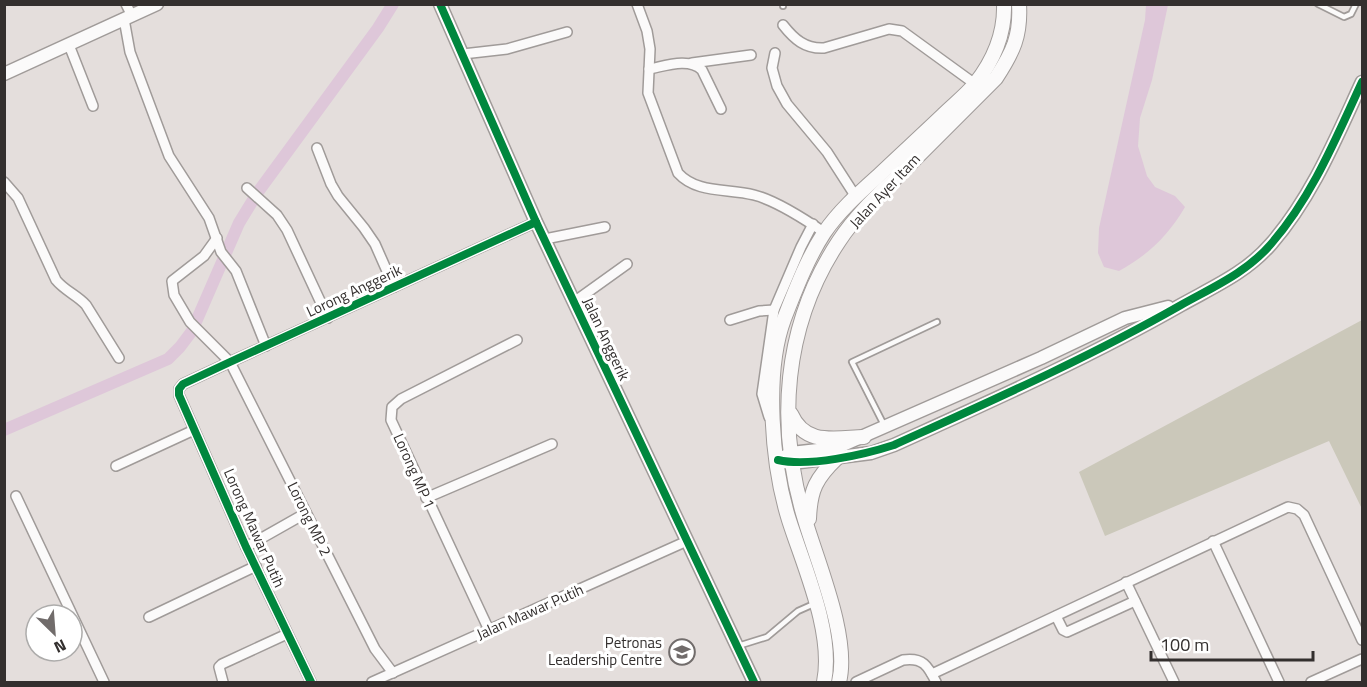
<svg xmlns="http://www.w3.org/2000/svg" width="1367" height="687" font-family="'Titillium Web',sans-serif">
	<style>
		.green { fill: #cbc8ba }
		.water { fill: #dec7d9 }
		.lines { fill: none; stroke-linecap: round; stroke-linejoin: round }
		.canal { stroke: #dec7d9; stroke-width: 12 }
		.lane-casing { stroke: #a09b99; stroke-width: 8 }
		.street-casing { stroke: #a09b99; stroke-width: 12 }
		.secondary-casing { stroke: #a09b99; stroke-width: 15 }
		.primary-casing { stroke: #a09b99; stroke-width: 16 }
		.lane { stroke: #fbfafa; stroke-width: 4.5 }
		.street { stroke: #fbfafa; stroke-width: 9 }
		.secondary { stroke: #fbfafa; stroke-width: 12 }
		.primary { stroke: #fbfafa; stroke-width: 14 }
		.cycleway-casing { stroke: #fff; stroke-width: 11 }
		.cycleway { stroke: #00873e; stroke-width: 8 }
		.labels { text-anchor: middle; stroke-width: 6; stroke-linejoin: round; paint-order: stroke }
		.street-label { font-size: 15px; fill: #332f2e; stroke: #fff }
		.poi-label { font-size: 15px; fill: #332f2e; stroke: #fff; text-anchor: end }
	</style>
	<rect width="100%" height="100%" fill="#e4dedc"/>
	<polygon class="green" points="1362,320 1362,509 1329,441 1105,536 1079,472"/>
	<path class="water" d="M1146,5h22l-16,75 -12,38 -2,28 9,30 8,11 20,9 10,11c-17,29 -37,48 -66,64l-15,-4 -6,-14 1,-25 46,-208z"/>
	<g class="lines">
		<polyline class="canal" points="4,430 168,359 180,347 192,331 239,223 258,192 378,28 393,4"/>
		<g class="lane-casing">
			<g id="lane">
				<polyline points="1318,4 1344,17 1351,14 1356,4"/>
				<polyline points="783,6 783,4"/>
				<polyline points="884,425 852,362 937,322"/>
				<polyline points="738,646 767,637 798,611 816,603"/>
			</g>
		</g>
		<g class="street-casing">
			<g id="street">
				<polyline points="126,4 132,16"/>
				<path d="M637,4l10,27 3,18 -2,44 30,80c19,21 50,15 76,22 20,5 52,25 71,38"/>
				<polyline points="124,19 130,52 169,156 209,218 221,252 236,271 266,346"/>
				<path d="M783,25c11,14 22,24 41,23l65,-19 13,2 73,53"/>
				<polyline points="69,45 93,106"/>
				<polyline points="775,53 772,68 777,86 787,104 827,152 856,197"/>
				<polyline points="463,54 507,49 567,32"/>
				<polyline points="692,63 751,55"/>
				<path d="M649,69c16,-3 40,-12 53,1l19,39"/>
				<polyline points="317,148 331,184 338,196 364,228 375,244 394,287"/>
				<path d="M4,182l14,16 38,82c9,11 21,15 30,25l33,53"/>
				<polyline points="247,188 277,215 287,230 328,318"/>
				<polyline points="217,238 204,256 172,281 174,295 190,322 230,362 375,649 393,673"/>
				<polyline points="545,239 605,227"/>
				<polyline points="574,302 627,264"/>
				<polyline points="730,320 759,311 774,310"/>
				<polyline points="769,417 762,394 774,310 801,247 813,224"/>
				<polyline points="116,466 194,430"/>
				<polyline points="16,496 104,682"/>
				<polyline points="426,498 552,444"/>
				<polyline points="1213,541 1279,682"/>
				<polyline points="246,547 306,513"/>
				<polyline points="1126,582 1174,682"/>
				<polyline points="1056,616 1063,630 1067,632 1135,601"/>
				<polyline points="149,617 256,566"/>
				<polyline points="489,630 391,420 392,407 401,399 517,340"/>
				<polyline points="932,674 1288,507 1297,509 1304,515 1362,640"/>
				<polyline points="223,682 219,667 222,664 287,634"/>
				<polyline points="311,682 246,547 179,395 179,389 183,384 230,362 536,222"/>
				<polyline points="372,682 687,541"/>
				<path d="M856,682l47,-22c20,-3 25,6 33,22"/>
				<polyline points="1311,682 1362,659"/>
			</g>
		</g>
		<g class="secondary-casing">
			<g id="secondary">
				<polyline points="440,4 536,222 754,682"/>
				<polyline points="4,74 157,4"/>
				<polyline points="784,457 791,453 836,448 1041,358 1125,318 1168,307"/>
				<path d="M784,462l8,1 79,-10 23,-8c97,-44 194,-87 287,-140 32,-18 65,-32 90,-61 41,-47 65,-106 91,-162"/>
			</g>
		</g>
		<g class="primary-casing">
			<g id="primary">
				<path d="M791,414c14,32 43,24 73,23"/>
				<path d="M809,519c1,-29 7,-41 28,-61"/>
				<path d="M824,682c10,-49 -20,-115 -35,-162 -17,-54 -25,-147 -5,-201 11,-28 23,-60 40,-86 14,-21 34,-39 53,-56 22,-21 44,-41 66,-62 10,-10 23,-20 32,-31 18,-23 30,-51 29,-80"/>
				<path d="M839,682c11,-44 -21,-118 -34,-162 -29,-94 -22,-195 34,-279 17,-26 41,-48 64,-70 31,-31 62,-62 93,-93 17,-26 25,-42 23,-74"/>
			</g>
		</g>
		<use href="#lane" class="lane"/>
		<use href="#street" class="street"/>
		<use href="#secondary" class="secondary"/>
		<use href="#primary" class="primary"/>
		<g class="cycleway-casing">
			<g id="cycleway">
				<polyline points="440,4 536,222 754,682"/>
				<path d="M778,460c31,7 85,-5 116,-15 97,-44 194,-87 287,-140 32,-18 65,-32 90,-61 41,-47 65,-106 91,-162"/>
				<polyline points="311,682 246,547 179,395 179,389 183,384 230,362 536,222"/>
			</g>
		</g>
		<use href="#cycleway" class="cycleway"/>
	</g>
	<defs>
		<g id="university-ring" transform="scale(1.35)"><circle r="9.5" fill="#fff" stroke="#716c6b" stroke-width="1.5"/><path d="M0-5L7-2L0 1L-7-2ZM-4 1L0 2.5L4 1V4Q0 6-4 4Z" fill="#716c6b"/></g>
	</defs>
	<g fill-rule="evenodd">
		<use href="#university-ring" x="682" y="652"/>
	</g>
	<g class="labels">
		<g class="street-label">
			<text transform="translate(885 191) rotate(-47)" y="5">Jalan Ayer Itam</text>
			<text transform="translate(354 291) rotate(-25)" y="5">Lorong Anggerik</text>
			<text transform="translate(606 339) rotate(65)" y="5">Jalan Anggerik</text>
			<text transform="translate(414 471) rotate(66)" y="5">Lorong MP 1</text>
			<text transform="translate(309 519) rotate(64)" y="5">Lorong MP 2</text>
			<text transform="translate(254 528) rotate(66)" y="5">Lorong Mawar Putih</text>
			<text transform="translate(530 612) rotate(-24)" y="5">Jalan Mawar Putih</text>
		</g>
		<g class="poi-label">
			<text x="662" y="648">Petronas<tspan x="662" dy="17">Leadership Centre</tspan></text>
		</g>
	</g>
	<rect width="1367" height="687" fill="none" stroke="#332f2e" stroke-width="12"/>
	<g transform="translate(54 633) rotate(155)"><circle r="28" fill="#ffffff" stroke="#adacab" stroke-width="1.5"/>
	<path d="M0-4.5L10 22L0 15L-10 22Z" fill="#716c6b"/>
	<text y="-9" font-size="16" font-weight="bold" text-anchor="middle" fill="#332f2e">N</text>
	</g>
	<path d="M1151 651v9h162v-9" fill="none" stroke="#332f2e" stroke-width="3"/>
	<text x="1160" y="651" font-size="18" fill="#332f2e" stroke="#ffffff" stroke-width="4.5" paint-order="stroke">100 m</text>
</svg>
